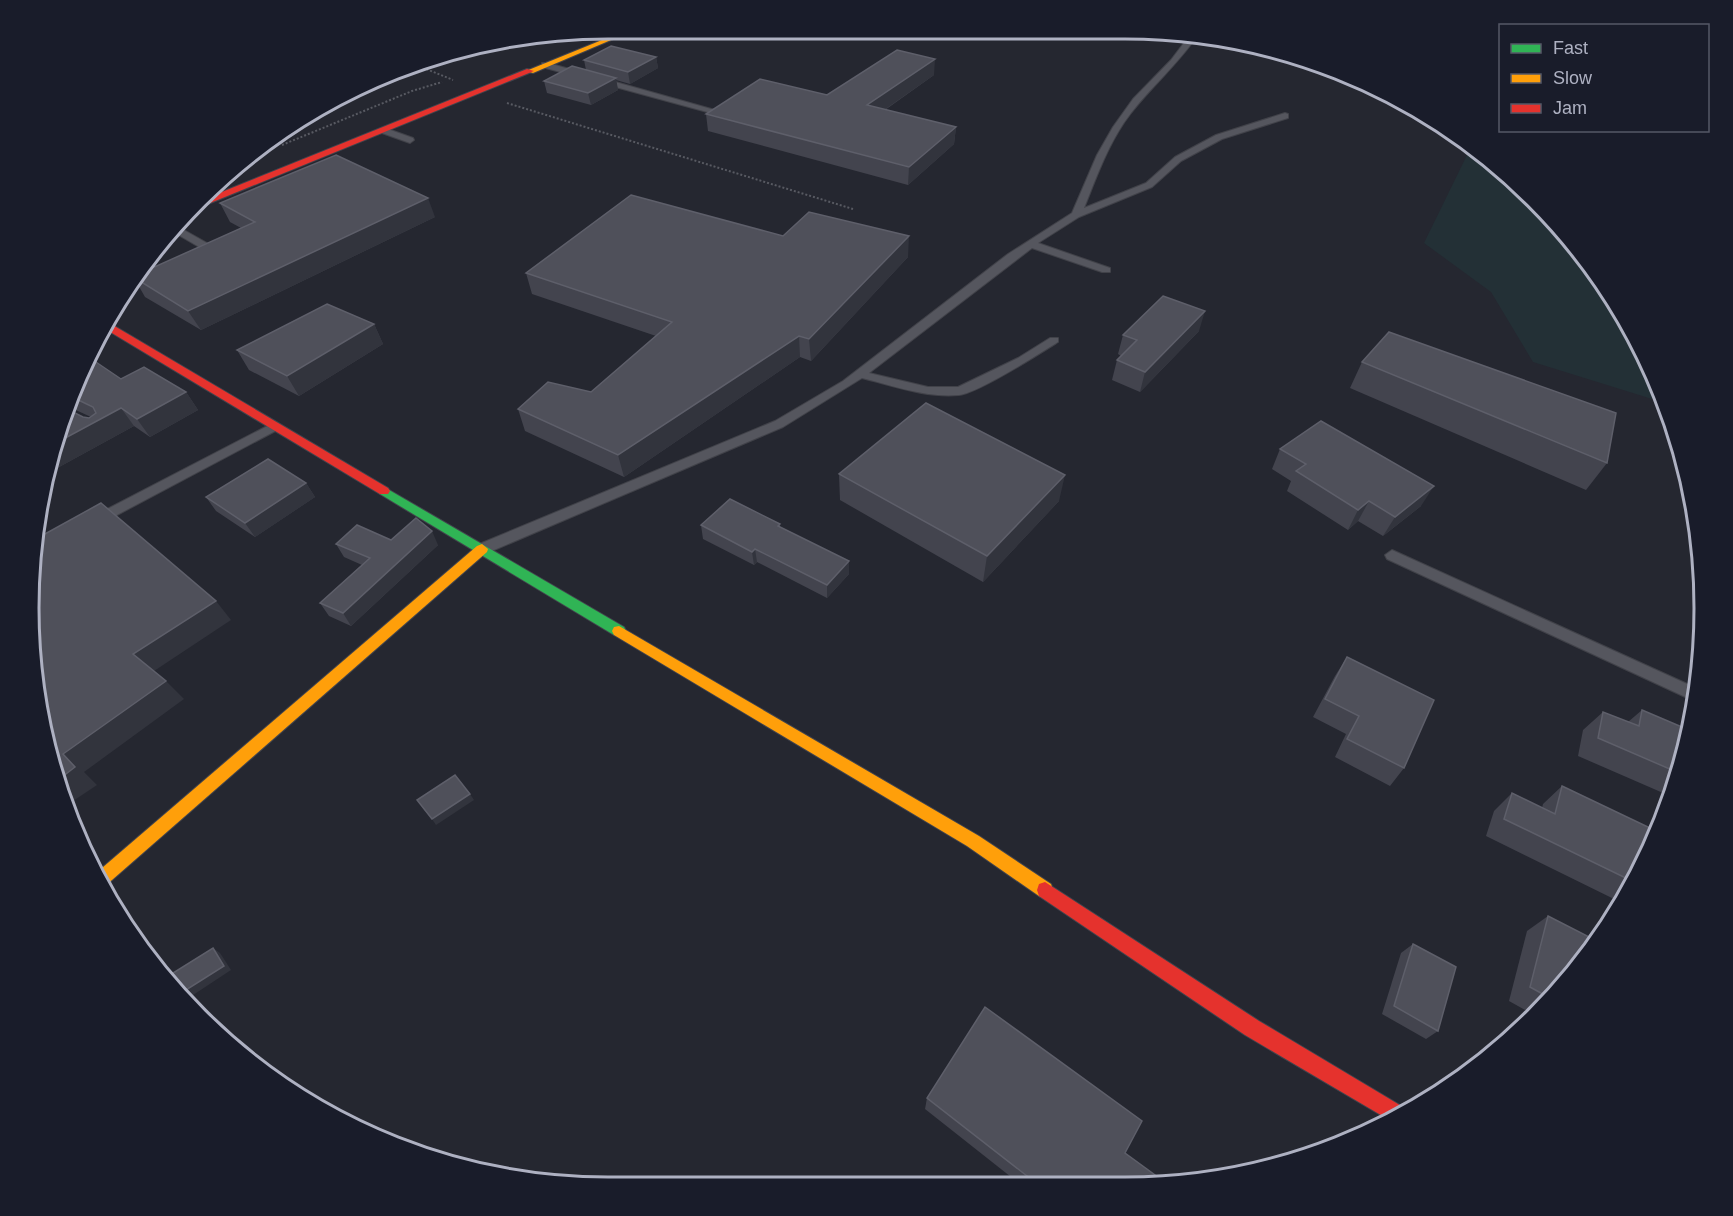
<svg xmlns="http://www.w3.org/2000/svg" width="1733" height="1216" font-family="Arial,sans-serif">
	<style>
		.green { fill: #233036 }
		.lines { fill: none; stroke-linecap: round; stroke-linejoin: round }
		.lane-casing { stroke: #414249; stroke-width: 2 }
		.fast-casing { stroke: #42444d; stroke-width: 2 }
		.slow-casing { stroke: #42444d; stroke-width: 2 }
		.jam-casing { stroke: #42444d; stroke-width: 2 }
		.path { stroke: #585a62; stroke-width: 2; stroke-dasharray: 2 2; stroke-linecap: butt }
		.lane { fill: #55565e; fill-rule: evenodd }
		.fast { fill: #30b455; fill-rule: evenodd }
		.slow { fill: #ff9f0a; fill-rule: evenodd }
		.jam { fill: #e5322d; fill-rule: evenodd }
		.wall { fill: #43444e }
		.shaded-wall { fill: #32343d }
		.building { fill: #4f505a; stroke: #5e5f6a; stroke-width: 1.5 }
		.rim { fill: none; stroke: #aeb1c2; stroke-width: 3 }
	</style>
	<rect width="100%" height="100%" fill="#252730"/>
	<polygon class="green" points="1469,151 1560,226 1627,318 1665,403 1533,362 1491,292 1424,243"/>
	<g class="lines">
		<g class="lane-casing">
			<g id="lane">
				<path d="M1190,35l7,1c-19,28 -45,50 -66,77 -22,28 -34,63 -47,95l62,-25 29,-26 41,-22 69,-22 3,1v4l-66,21 -41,22 -29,26 -73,30 -41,26 72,25v4h-8l-70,-24 -163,125 59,14h30l60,-29 32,-20h8v4c-19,12 -80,51 -99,53 -33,3 -65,-9 -97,-17l-79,49 -296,126h-10l-2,-4 2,-4 298,-124 68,-40 165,-127 64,-41 25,-58 16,-28 20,-28 38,-39z"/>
				<polygon points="542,63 548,63 729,114 722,116 542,67"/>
				<polygon points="385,128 413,138 414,140 410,143 382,133 381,131"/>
				<polygon points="175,225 214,247 215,249 206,251 170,230"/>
				<polygon points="275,422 281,426 279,429 100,524 90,524 88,521 90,518"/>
				<polygon points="1392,550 1696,688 1694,701 1387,559 1385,555"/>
			</g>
		</g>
		<g class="fast-casing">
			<polygon id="fast" points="384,487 624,627 626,631 624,635 614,635 380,494 378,491 380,488"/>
		</g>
		<g class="slow-casing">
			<g id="slow">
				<polygon points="629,29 637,29 533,73 526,71"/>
				<polygon points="482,544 488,549 487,552 104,887 95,874 477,546"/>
				<polygon points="619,626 979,836 1051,884 1053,890 1051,896 1045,898 1039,896 967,846 614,635 612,631 614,627"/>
			</g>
		</g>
		<g class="jam-casing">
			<g id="jam">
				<polygon points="527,69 534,71 198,208 193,208 202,200"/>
				<polygon points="111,324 388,488 390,491 388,494 380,494 107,330"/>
				<polygon points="1045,882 1259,1021 1408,1110 1391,1121 1245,1035 1039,896 1037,890 1039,884"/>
			</g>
		</g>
		<g class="path">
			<polyline points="419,66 453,80"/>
			<polyline points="507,103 853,209"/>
			<polyline points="282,145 412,91 442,82"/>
		</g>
		<use href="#lane" class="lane"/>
		<use href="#fast" class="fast"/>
		<use href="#slow" class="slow"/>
		<use href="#jam" class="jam"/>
	</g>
	<g class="wall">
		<polygon points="656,57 658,68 630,84 616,80 618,90 591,105 547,93 544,81 586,70 584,60"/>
		<polygon points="934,75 885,110 956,127 954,144 908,185 708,131 706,114 827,95"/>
		<polygon points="220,203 435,217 201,330 145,297 137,283 143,272 241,228 230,222"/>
		<polygon points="783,236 908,257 811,361 800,357 624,477 525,431 518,409 591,392 656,336 532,294 526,273"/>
		<polygon points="374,324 383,344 299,396 249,370 237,350"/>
		<polygon points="1199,331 1140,392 1112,380 1117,360 1121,356 1118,354 1123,335"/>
		<polygon points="1362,362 1607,463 1586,490 1350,388"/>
		<polygon points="121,379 186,392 198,410 150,437 134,426 50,472 67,409 83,417 89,418 91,417 67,406 73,386"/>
		<polygon points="1280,449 1421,506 1383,536 1358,521 1348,530 1287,491 1291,481 1272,469"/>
		<polygon points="839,474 1059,501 983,582 840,500"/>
		<polygon points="306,483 315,497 255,537 216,511 206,497"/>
		<polygon points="780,524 780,528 849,574 827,598 757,562 754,565 703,539 701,525"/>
		<polygon points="391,540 438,545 351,626 329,616 320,603 362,565 344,557 336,544"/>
		<polygon points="1347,657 1404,768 1390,786 1335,757 1346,734 1313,717 1335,676"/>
		<polygon points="1642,710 1685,758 1670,796 1578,756 1583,730 1603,712 1628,722"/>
		<polygon points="1562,786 1642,869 1628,892 1616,900 1486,836 1494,811 1512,793 1542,808 1543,804"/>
		<polygon points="1548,916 1585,960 1534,1015 1509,1001 1527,931"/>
		<polygon points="1413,944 1438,1031 1426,1039 1382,1014 1401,953"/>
		<polygon points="927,1098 1125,1153 1166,1183 1020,1184 925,1109"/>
	</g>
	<g class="shaded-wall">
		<polygon points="656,57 658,68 630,84 628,72"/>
		<polygon points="935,59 934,75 867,122 867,105"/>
		<polygon points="616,78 618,90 591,105 588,93"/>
		<polygon points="956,127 954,144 908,185 909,167"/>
		<polygon points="428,198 435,217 201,330 188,311"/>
		<polygon points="909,236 908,257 811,361 809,339"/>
		<polygon points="1205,311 1199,331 1140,392 1145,372"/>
		<polygon points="374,324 383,344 299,396 287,376"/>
		<polygon points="799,336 800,357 624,477 618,455"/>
		<polygon points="186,392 198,410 150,437 137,419"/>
		<polygon points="121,408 134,426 50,472 58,442"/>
		<polygon points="1065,475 1059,501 983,582 987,556"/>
		<polygon points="306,483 315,497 255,537 245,523"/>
		<polygon points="1434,486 1421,506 1383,536 1395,517"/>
		<polygon points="1369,501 1358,521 1348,530 1358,510"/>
		<polygon points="432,531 438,545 351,626 343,613"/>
		<polygon points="755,549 757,562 754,565 752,552"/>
		<polygon points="849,561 849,574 827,598 827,585"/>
		<polygon points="216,601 231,620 151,673 133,654"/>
		<polygon points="166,681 184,699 84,772 97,785 70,803 62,777 63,754"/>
		<polygon points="470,794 474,800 436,825 432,819"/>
		<polygon points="213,948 220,953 231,970 184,1001 178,995"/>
	</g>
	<g class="building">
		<polygon points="611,46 656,57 628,72 584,60"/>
		<polygon points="897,50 935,59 867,105 956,127 909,167 706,114 760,79 827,95"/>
		<polygon points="572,66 616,78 588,93 544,81"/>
		<polygon points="336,155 428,198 188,311 138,280 143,272 255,222 220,203"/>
		<polygon points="631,195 783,236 809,212 909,236 809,339 799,336 618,455 518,409 548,382 591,392 672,322 526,273"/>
		<polygon points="1163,296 1205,311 1145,372 1117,360 1137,340 1123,335"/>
		<polygon points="327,304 374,324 287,376 237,350"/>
		<polygon points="1389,332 1616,413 1607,463 1362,362"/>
		<polygon points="90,358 121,379 144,367 186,392 137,419 121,408 58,442 67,409 83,417 89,418 96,413 93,407 70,396 73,386"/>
		<polygon points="926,403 1065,475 987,556 839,474"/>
		<polygon points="1321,421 1434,486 1395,517 1369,501 1358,510 1296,471 1306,464 1280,449"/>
		<polygon points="268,459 306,483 245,523 206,497"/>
		<polygon points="730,499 780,524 778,526 849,561 827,585 755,549 752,552 701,525"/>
		<polygon points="101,503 216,601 133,654 166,681 63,754 75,767 62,777 34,684 34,540"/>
		<polygon points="416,518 432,531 343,613 320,603 370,558 336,544 357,525 391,540"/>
		<polygon points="1347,657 1434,700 1404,768 1347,739 1359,716 1325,699"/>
		<polygon points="1642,710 1689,730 1685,758 1679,773 1598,738 1603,712 1639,726"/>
		<polygon points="455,775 470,794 432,819 417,800"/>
		<polygon points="1562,786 1650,828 1642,869 1634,882 1504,819 1512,793 1555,814"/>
		<polygon points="1548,916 1597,941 1585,960 1550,998 1530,987"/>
		<polygon points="1413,944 1456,967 1438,1031 1394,1006"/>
		<polygon points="213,948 224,966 178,995 173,990 165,978"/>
		<polygon points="985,1007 1142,1121 1125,1153 1166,1183 1036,1183 927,1098"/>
	</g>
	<path d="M0 0H1733V1216H0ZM608 39H1125A569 569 0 0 1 1694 608V608A569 569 0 0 1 1125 1177H608A569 569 0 0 1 39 608V608A569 569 0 0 1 608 39Z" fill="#191c2a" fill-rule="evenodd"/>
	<path class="rim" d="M608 39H1125A569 569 0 0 1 1694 608V608A569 569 0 0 1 1125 1177H608A569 569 0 0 1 39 608V608A569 569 0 0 1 608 39Z"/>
	<rect x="1499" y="24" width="210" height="108" fill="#191c2a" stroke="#555867" stroke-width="1.5"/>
	<rect x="1511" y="44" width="30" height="9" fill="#30b455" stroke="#555867" stroke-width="1.5"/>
	<text x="1553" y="54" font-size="18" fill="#aeb1c2">Fast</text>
	<rect x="1511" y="74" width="30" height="9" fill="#ff9f0a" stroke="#555867" stroke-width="1.5"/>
	<text x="1553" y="84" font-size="18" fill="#aeb1c2">Slow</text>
	<rect x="1511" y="104" width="30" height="9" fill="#e5322d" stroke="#555867" stroke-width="1.5"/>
	<text x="1553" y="114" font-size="18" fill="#aeb1c2">Jam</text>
</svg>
